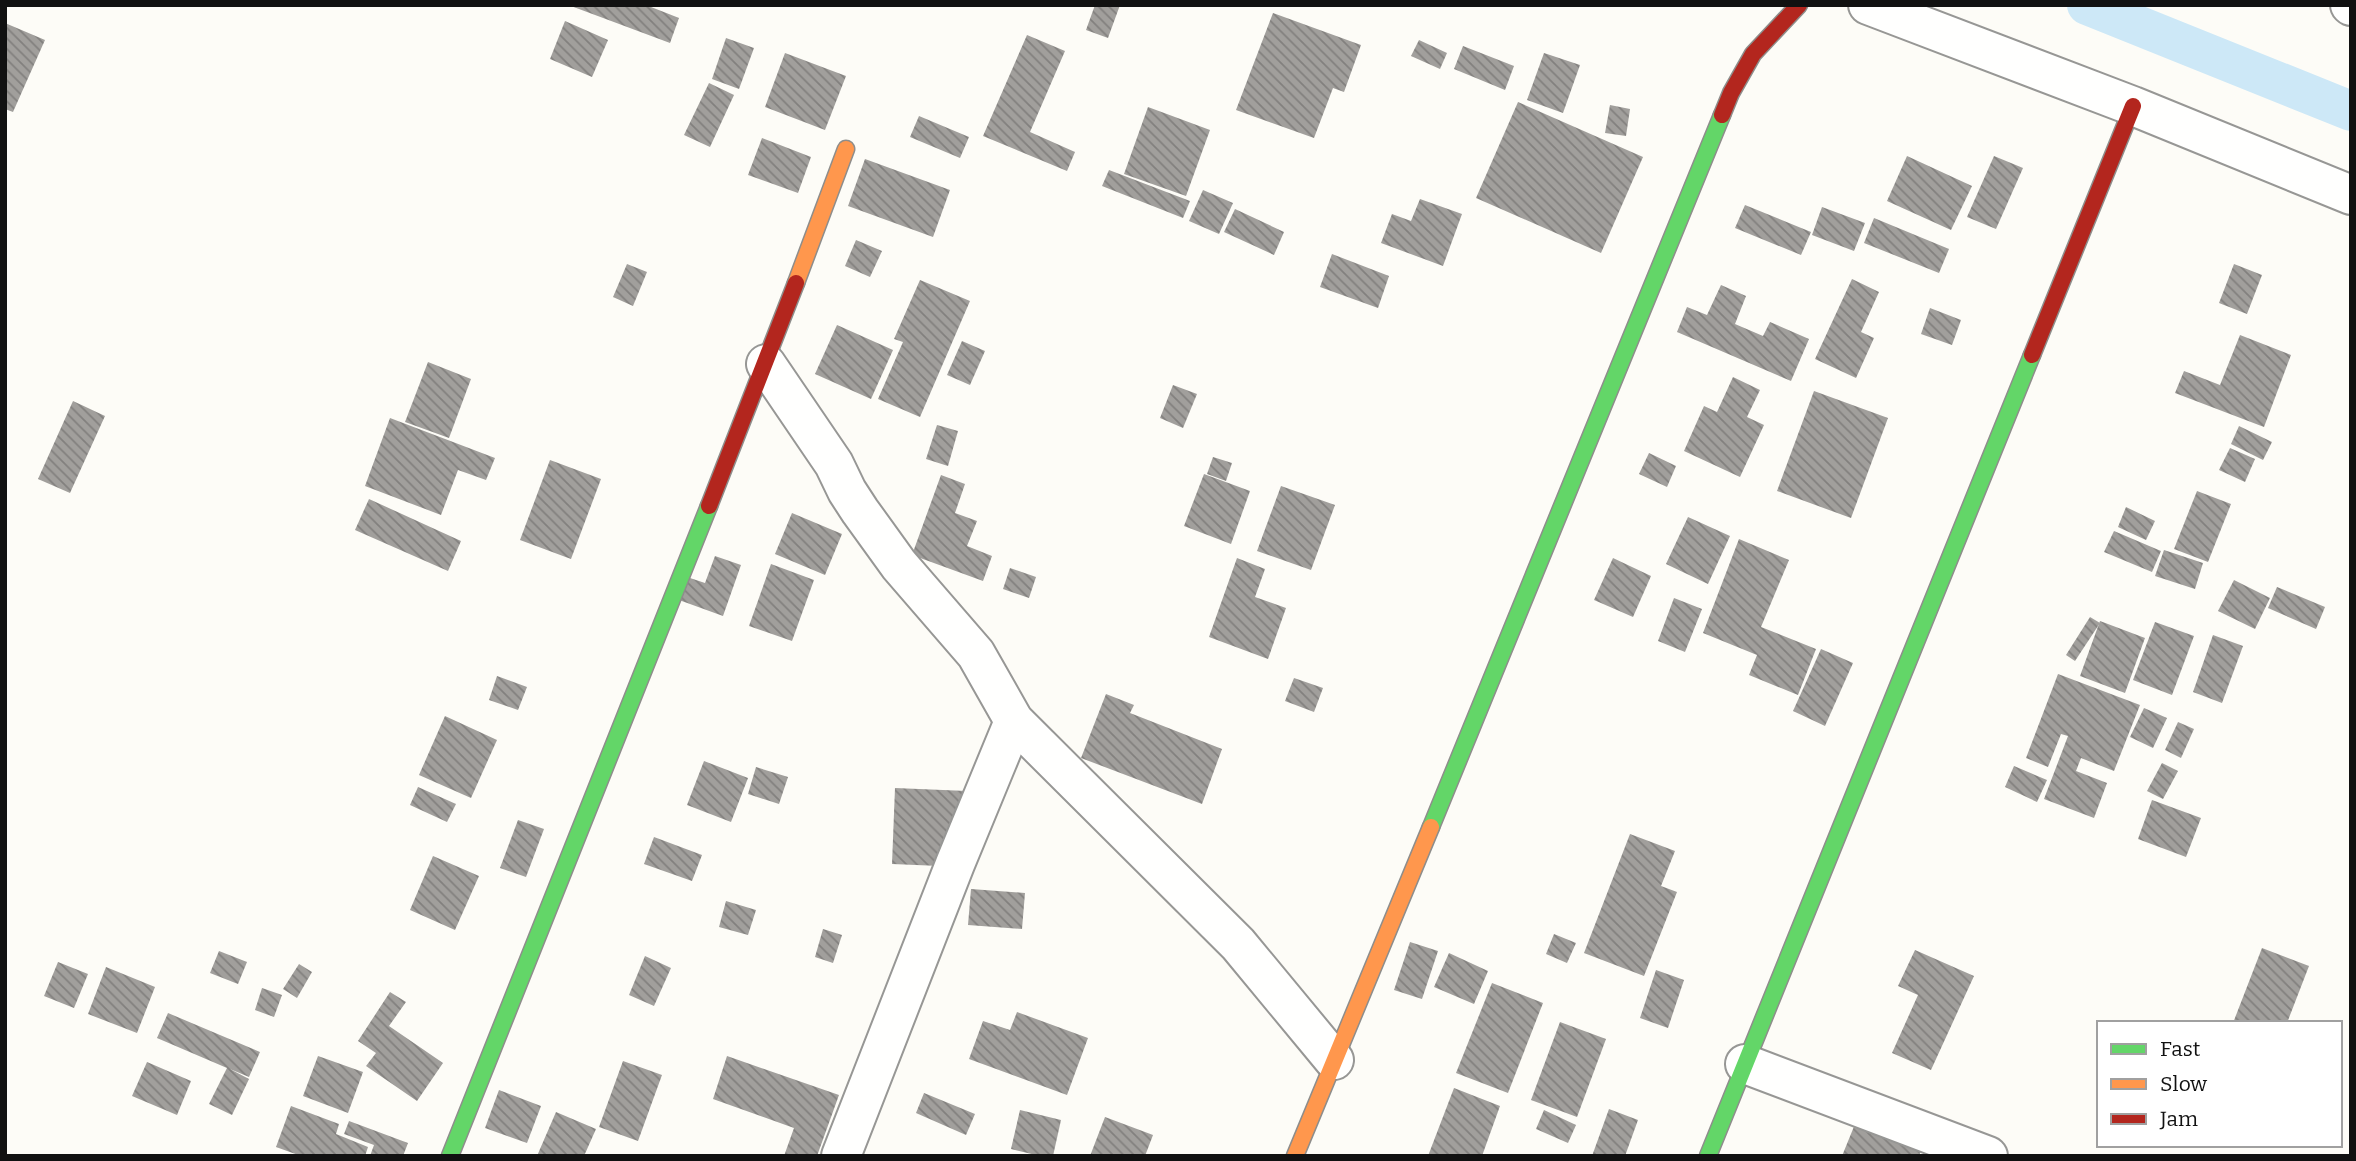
<svg xmlns="http://www.w3.org/2000/svg" width="2356" height="1161" font-family="Bitter,serif">
	<style>
		.lines { fill: none; stroke-linecap: round; stroke-linejoin: round }
		.canal { stroke: #cde8f7; stroke-width: 40 }
		.building { fill: url(#building-back-hatch) }
		.street-casing { stroke: #979795; stroke-width: 42 }
		.fast-casing { stroke: #8e8d8b; stroke-width: 19 }
		.slow-casing { stroke: #8e8d8b; stroke-width: 19 }
		.jam-casing { stroke: #8e8d8b; stroke-width: 19 }
		.street { stroke: #fffffe; stroke-width: 38 }
		.fast { stroke: #63d668; stroke-width: 16 }
		.slow { stroke: #ff974d; stroke-width: 16 }
		.jam { stroke: #b3261e; stroke-width: 16 }
	</style>
	<defs>
		<pattern id="building-back-hatch" width="6" height="6" patternUnits="userSpaceOnUse" patternTransform="scale(1.75)"><rect width="6" height="6" fill="#a19f9c"/><path d="M-1 5l2 2M0 0l6 6M5-1l2 2" fill="none" stroke="#82807e"/></pattern>
	</defs>
	<rect width="100%" height="100%" fill="#fdfcf7"/>
	<g class="lines">
		<polyline class="canal" points="2087,5 2351,111"/>
	</g>
	<g class="building">
		<polygon points="646,5 679,18 670,43 571,6"/>
		<polygon points="1095,5 1120,5 1108,38 1086,30"/>
		<polygon points="1273,13 1361,45 1344,92 1333,88 1314,138 1236,110"/>
		<polygon points="565,21 608,40 592,77 550,59"/>
		<polygon points="5,23 45,40 13,112 5,109"/>
		<polygon points="1027,35 1065,51 1030,132 1075,152 1067,171 983,136"/>
		<polygon points="726,38 754,48 739,89 712,79"/>
		<polygon points="1419,40 1447,53 1440,69 1411,56"/>
		<polygon points="1463,46 1514,66 1505,90 1454,69"/>
		<polygon points="785,53 846,76 825,130 765,107"/>
		<polygon points="1544,53 1580,65 1563,113 1527,100"/>
		<polygon points="709,83 734,95 710,147 684,135"/>
		<polygon points="1518,102 1643,157 1601,253 1476,198"/>
		<polygon points="1610,105 1630,109 1626,136 1605,133"/>
		<polygon points="1148,107 1210,130 1186,196 1124,174"/>
		<polygon points="919,116 969,137 960,158 910,137"/>
		<polygon points="762,138 811,157 798,193 748,175"/>
		<polygon points="1907,156 1972,186 1951,230 1887,201"/>
		<polygon points="1994,156 2023,168 1996,229 1967,217"/>
		<polygon points="865,159 950,190 933,237 848,206"/>
		<polygon points="1109,170 1190,201 1183,218 1102,186"/>
		<polygon points="1203,190 1233,203 1219,234 1189,221"/>
		<polygon points="1420,199 1462,214 1443,266 1381,243 1392,214 1411,221"/>
		<polygon points="1745,205 1811,232 1801,255 1735,228"/>
		<polygon points="1822,207 1865,223 1854,251 1812,235"/>
		<polygon points="1235,209 1284,232 1274,255 1224,232"/>
		<polygon points="1874,218 1949,249 1939,273 1864,243"/>
		<polygon points="856,240 882,251 870,277 845,266"/>
		<polygon points="1332,254 1389,276 1378,308 1320,287"/>
		<polygon points="627,264 647,272 633,306 613,297"/>
		<polygon points="2234,264 2262,275 2247,314 2219,303"/>
		<polygon points="1852,279 1879,292 1861,332 1874,338 1856,378 1815,359"/>
		<polygon points="920,280 970,301 920,417 878,399 903,342 894,339"/>
		<polygon points="1721,285 1746,296 1735,324 1763,336 1770,322 1809,339 1791,381 1677,332 1687,307 1707,315"/>
		<polygon points="1930,308 1961,320 1952,345 1921,334"/>
		<polygon points="837,325 893,350 871,399 815,374"/>
		<polygon points="2240,335 2291,355 2264,427 2175,393 2184,371 2220,385"/>
		<polygon points="962,341 985,351 970,385 947,375"/>
		<polygon points="428,362 471,379 449,438 405,422"/>
		<polygon points="1733,377 1760,390 1747,417 1764,425 1740,477 1684,451 1704,406 1717,412"/>
		<polygon points="1173,385 1197,394 1183,428 1160,418"/>
		<polygon points="1814,391 1888,418 1851,518 1777,491"/>
		<polygon points="73,401 105,416 70,493 38,479"/>
		<polygon points="390,418 495,458 486,480 458,470 441,515 365,486"/>
		<polygon points="937,425 958,431 948,466 926,459"/>
		<polygon points="2239,426 2272,442 2263,460 2231,444"/>
		<polygon points="2230,448 2255,459 2245,482 2219,470"/>
		<polygon points="1649,453 1676,466 1667,487 1639,474"/>
		<polygon points="1213,457 1232,463 1226,481 1207,474"/>
		<polygon points="550,460 601,479 571,559 520,540"/>
		<polygon points="1204,474 1250,491 1231,544 1184,526"/>
		<polygon points="941,475 965,484 955,513 977,521 967,546 992,556 983,581 912,555"/>
		<polygon points="1281,486 1335,505 1311,570 1257,551"/>
		<polygon points="2197,491 2231,504 2208,562 2174,549"/>
		<polygon points="369,499 461,541 448,571 355,530"/>
		<polygon points="2126,507 2155,521 2146,540 2118,527"/>
		<polygon points="792,513 842,534 825,575 775,554"/>
		<polygon points="1688,517 1730,536 1708,584 1666,564"/>
		<polygon points="2114,531 2161,551 2152,572 2104,552"/>
		<polygon points="1739,539 1789,560 1761,627 1816,649 1798,695 1749,675 1757,655 1703,633"/>
		<polygon points="2164,550 2203,563 2195,589 2155,576"/>
		<polygon points="715,556 741,565 723,616 679,600 687,577 705,583"/>
		<polygon points="1237,558 1265,569 1255,597 1286,608 1268,659 1209,637"/>
		<polygon points="1613,558 1651,576 1633,617 1594,600"/>
		<polygon points="771,564 814,580 792,641 749,626"/>
		<polygon points="1010,568 1036,577 1029,598 1003,589"/>
		<polygon points="2234,580 2270,598 2255,629 2218,611"/>
		<polygon points="2277,587 2325,607 2316,629 2268,608"/>
		<polygon points="1674,598 1702,609 1685,652 1658,641"/>
		<polygon points="2090,617 2100,623 2075,661 2066,655"/>
		<polygon points="2100,621 2145,638 2125,693 2080,676"/>
		<polygon points="2155,622 2194,636 2172,695 2133,680"/>
		<polygon points="2213,635 2243,646 2222,703 2193,692"/>
		<polygon points="1821,649 1853,663 1825,726 1793,711"/>
		<polygon points="2058,674 2140,705 2114,771 2081,758 2076,771 2107,783 2094,818 2044,799 2068,736 2061,734 2048,767 2026,758"/>
		<polygon points="497,676 527,687 518,710 489,700"/>
		<polygon points="1294,678 1323,688 1314,712 1285,701"/>
		<polygon points="1106,694 1134,705 1130,713 1222,749 1202,804 1081,758"/>
		<polygon points="2144,708 2167,718 2153,748 2130,737"/>
		<polygon points="445,716 497,740 471,798 419,775"/>
		<polygon points="2178,722 2194,729 2181,758 2165,750"/>
		<polygon points="704,761 748,778 731,822 687,805"/>
		<polygon points="2162,763 2178,771 2163,799 2147,791"/>
		<polygon points="2014,766 2047,780 2037,802 2005,787"/>
		<polygon points="756,767 788,777 779,804 748,794"/>
		<polygon points="418,787 456,804 447,822 410,805"/>
		<polygon points="895,788 967,791 964,867 892,864"/>
		<polygon points="2152,800 2201,818 2186,857 2138,839"/>
		<polygon points="518,820 544,829 526,877 500,868"/>
		<polygon points="1630,834 1675,851 1661,886 1677,892 1644,976 1584,953"/>
		<polygon points="654,837 702,855 692,881 644,864"/>
		<polygon points="433,856 479,876 455,930 410,910"/>
		<polygon points="971,889 1025,893 1022,929 968,925"/>
		<polygon points="726,901 756,910 748,935 719,927"/>
		<polygon points="823,929 842,935 833,963 815,957"/>
		<polygon points="1554,934 1576,943 1567,963 1546,954"/>
		<polygon points="1410,942 1438,951 1422,999 1394,990"/>
		<polygon points="2262,948 2309,966 2287,1023 2233,1023"/>
		<polygon points="1915,950 1974,976 1931,1070 1892,1053 1918,995 1898,986"/>
		<polygon points="219,951 247,962 238,984 210,973"/>
		<polygon points="1449,953 1488,971 1474,1004 1434,987"/>
		<polygon points="645,956 671,968 654,1006 629,995"/>
		<polygon points="58,962 88,974 74,1008 44,996"/>
		<polygon points="299,964 312,972 297,998 283,989"/>
		<polygon points="106,967 155,987 137,1033 88,1014"/>
		<polygon points="1656,970 1684,980 1668,1028 1640,1018"/>
		<polygon points="1492,983 1543,1003 1508,1093 1456,1073"/>
		<polygon points="262,988 282,995 274,1017 255,1010"/>
		<polygon points="390,992 406,1002 389,1026 443,1063 417,1101 366,1066 376,1053 358,1041"/>
		<polygon points="1017,1012 1088,1038 1067,1095 969,1059 983,1021 1010,1030"/>
		<polygon points="168,1013 260,1052 249,1077 230,1069 249,1079 232,1115 209,1104 227,1068 157,1038"/>
		<polygon points="1560,1022 1606,1039 1577,1117 1531,1100"/>
		<polygon points="318,1056 363,1072 348,1113 303,1096"/>
		<polygon points="727,1056 839,1095 817,1156 784,1156 794,1128 713,1099"/>
		<polygon points="623,1061 662,1075 638,1141 599,1127"/>
		<polygon points="147,1062 191,1081 177,1115 132,1096"/>
		<polygon points="1454,1088 1500,1106 1482,1156 1428,1156"/>
		<polygon points="499,1090 541,1106 527,1143 485,1128"/>
		<polygon points="924,1093 975,1114 966,1135 916,1113"/>
		<polygon points="291,1106 339,1124 336,1134 368,1147 365,1156 301,1156 276,1147"/>
		<polygon points="1609,1109 1638,1120 1625,1156 1592,1156"/>
		<polygon points="1020,1110 1061,1120 1053,1156 1040,1156 1011,1149"/>
		<polygon points="1544,1110 1576,1125 1568,1143 1536,1129"/>
		<polygon points="556,1112 596,1129 584,1156 537,1156"/>
		<polygon points="1105,1117 1153,1135 1145,1156 1090,1156"/>
		<polygon points="349,1121 408,1143 403,1156 370,1156 374,1145 344,1134"/>
		<polygon points="1855,1124 1921,1150 1919,1156 1842,1156"/>
	</g>
	<g class="lines">
		<g class="street-casing">
			<g id="street">
				<polyline points="1868,5 2133,106 2351,195"/>
				<polyline points="2350,5 2351,6"/>
				<polyline points="766,364 834,464 847,491 860,511 899,565 976,654 1014,721 1238,944 1334,1060"/>
				<polyline points="1745,1064 1988,1156"/>
				<polyline points="841,1156 955,864 1014,721"/>
			</g>
		</g>
		<g class="fast-casing">
			<g id="fast">
				<polyline points="1431,827 1722,115"/>
				<polyline points="450,1156 709,506"/>
				<polyline points="1708,1156 2032,355"/>
			</g>
		</g>
		<g class="slow-casing">
			<g id="slow">
				<polyline points="796,283 846,149"/>
				<polyline points="1295,1156 1431,827"/>
			</g>
		</g>
		<g class="jam-casing">
			<g id="jam">
				<polyline points="1722,115 1731,93 1753,54 1799,5"/>
				<polyline points="2032,355 2133,106"/>
				<polyline points="709,506 796,283"/>
			</g>
		</g>
		<use href="#street" class="street"/>
		<use href="#fast" class="fast"/>
		<use href="#slow" class="slow"/>
		<use href="#jam" class="jam"/>
	</g>
	<rect width="2356" height="1161" fill="none" stroke="#111111" stroke-width="14"/>
	<rect x="2097" y="1021" width="245" height="126" fill="#ffffff" stroke="#a0a0a0" stroke-width="2"/>
	<rect x="2111" y="1044" width="35" height="10" fill="#63d668" stroke="#a0a0a0" stroke-width="2"/>
	<text x="2160" y="1056" font-size="21" fill="#111111">Fast</text>
	<rect x="2111" y="1079" width="35" height="10" fill="#ff974d" stroke="#a0a0a0" stroke-width="2"/>
	<text x="2160" y="1091" font-size="21" fill="#111111">Slow</text>
	<rect x="2111" y="1114" width="35" height="10" fill="#b3261e" stroke="#a0a0a0" stroke-width="2"/>
	<text x="2160" y="1126" font-size="21" fill="#111111">Jam</text>
</svg>
